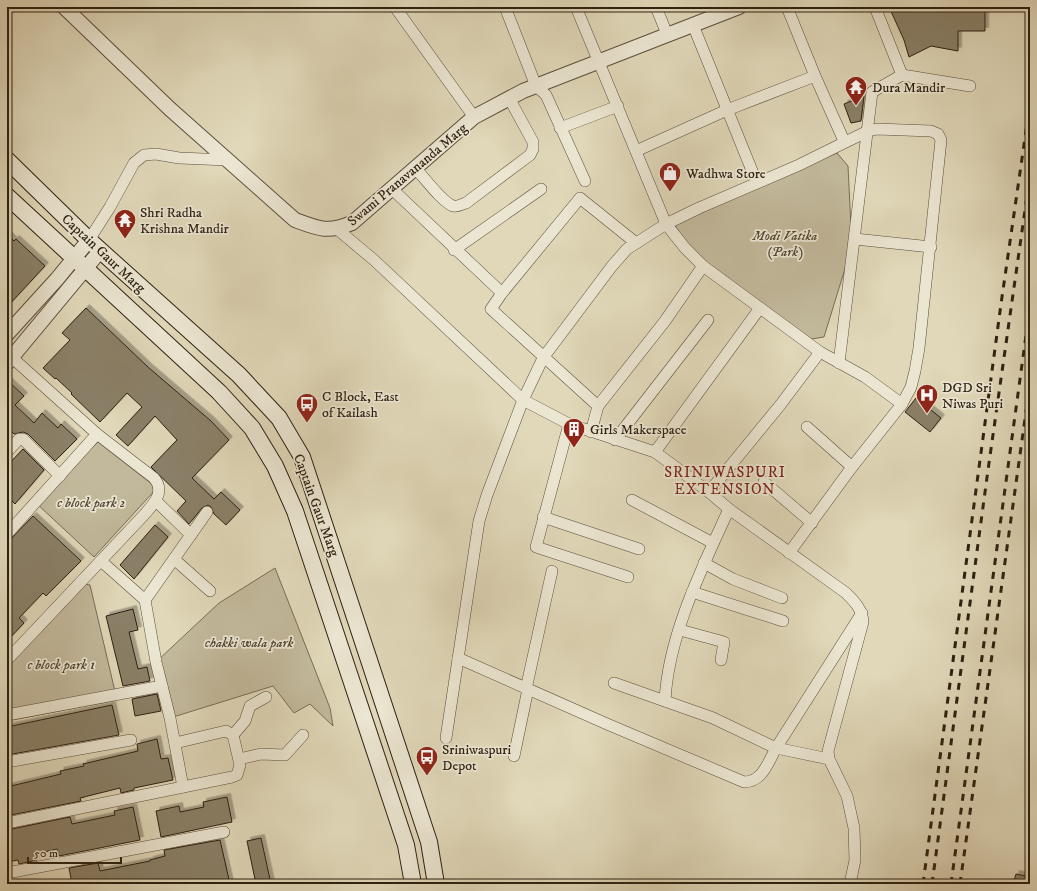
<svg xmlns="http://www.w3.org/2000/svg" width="1037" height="891" font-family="'IM FELL DW Pica',serif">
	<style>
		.green { fill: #c2b99c; stroke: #786c56 }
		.building { fill: #8a8068; stroke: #2d2011; filter: url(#shadow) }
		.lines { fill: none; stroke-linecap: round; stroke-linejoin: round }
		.minor-casing { stroke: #5a4e3b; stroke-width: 12 }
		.tertiary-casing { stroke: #5a4e3b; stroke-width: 16 }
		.secondary-casing { stroke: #2d2011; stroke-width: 18 }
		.minor { stroke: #ebe6d2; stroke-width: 11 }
		.tertiary { stroke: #ebe6d2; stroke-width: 14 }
		.secondary { stroke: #ebe6d2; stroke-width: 16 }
		.rail { stroke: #2d2011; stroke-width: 3; stroke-dasharray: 7 7; stroke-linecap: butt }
		.labels { text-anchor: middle; stroke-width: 3.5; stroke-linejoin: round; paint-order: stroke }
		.poi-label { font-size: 14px; fill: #2d2011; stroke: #ebe6d2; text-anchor: start }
		.street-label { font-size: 14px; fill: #2d2011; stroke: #ebe6d2 }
		.park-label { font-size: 14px; font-style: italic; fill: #524634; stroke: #ebe6d2 }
		.neighbourhood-label { font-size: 15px; letter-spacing: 1px; fill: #7a1f14; stroke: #ebe6d2 }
	</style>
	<defs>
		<filter id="shadow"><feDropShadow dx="3.5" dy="-3.5" stdDeviation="0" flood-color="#0004"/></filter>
	</defs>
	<rect width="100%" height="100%" fill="#e0d8b9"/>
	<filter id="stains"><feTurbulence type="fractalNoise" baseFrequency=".005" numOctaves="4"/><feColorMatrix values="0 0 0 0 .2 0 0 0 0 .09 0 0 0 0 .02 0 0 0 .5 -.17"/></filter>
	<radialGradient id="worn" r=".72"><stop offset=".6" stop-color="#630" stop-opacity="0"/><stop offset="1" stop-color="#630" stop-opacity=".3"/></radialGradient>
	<g class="green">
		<polygon points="837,153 848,166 851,228 847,262 824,337 805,340 689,250 673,222"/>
		<polygon points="98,442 157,488 94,557 36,503"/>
		<polygon points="275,568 330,708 333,726 310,704 294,713 273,686 170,718 156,662 219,603"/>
		<polygon points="77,583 90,585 117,700 7,721 7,654"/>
	</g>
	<g class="building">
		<polygon points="889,7 985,7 985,31 958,31 958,51 931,46 909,57 904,40"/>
		<polygon points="864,96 861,121 851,123 844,104"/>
		<polygon points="7,234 14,241 16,239 45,266 7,307"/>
		<polygon points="86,308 149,368 211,421 229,440 192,478 214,499 221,492 240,510 226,525 214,514 211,507 208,505 202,508 189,524 177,511 186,501 151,467 177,440 155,416 128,446 116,435 142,407 127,393 100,422 71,394 72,393 56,378 55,379 43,368 70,340 62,333"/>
		<polygon points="7,380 24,396 15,405 34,423 42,413 58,428 61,424 77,439 55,461 28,434 23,432 14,434 7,427"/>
		<polygon points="916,398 941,418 930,432 905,412"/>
		<polygon points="23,449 44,470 15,504 7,496 7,466"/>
		<polygon points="33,516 81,561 46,596 43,593 19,618 24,623 7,641 7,543"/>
		<polygon points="155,525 168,537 134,579 120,565"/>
		<polygon points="133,609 138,630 129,632 138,669 147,667 150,681 123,686 106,616"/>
		<polygon points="157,694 161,711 135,716 132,699"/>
		<polygon points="112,705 119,735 7,755 7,727"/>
		<polygon points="157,739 161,759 168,758 173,780 134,788 134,790 121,793 120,788 80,798 81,801 11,815 7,800 7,787 61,774 60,771 84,766 83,764 138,751 137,744"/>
		<polygon points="227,797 232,822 161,837 156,811 179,806 180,812 204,807 203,802"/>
		<polygon points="133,807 140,840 59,856 57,849 36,854 37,860 19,864 18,860 7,862 7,830 70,817 72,824 115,815 114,811"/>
		<polygon points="261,838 271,884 256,884 247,841"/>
		<polygon points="220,840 230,884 72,884 69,868 98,863 100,871 150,861 150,860 165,856 164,850"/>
		<polygon points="1016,874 1030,877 1030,884 1013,884"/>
	</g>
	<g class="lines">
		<g class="minor-casing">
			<g id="minor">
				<polyline points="395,7 474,117"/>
				<polyline points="505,7 536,86 546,95 585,181"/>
				<polyline points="576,7 666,224 685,248 703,266 820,352 865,377 902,404"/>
				<polyline points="656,7 667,34"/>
				<polyline points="787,7 815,76 844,141"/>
				<polyline points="875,7 902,75"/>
				<polyline points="693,25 757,183"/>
				<polyline points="560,128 618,106"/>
				<polyline points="636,151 727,110 815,76"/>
				<path d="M415,168c9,9 27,34 38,38 4,1 9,-2 13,-3l64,-48 3,-6v-7l-24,-44"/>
				<polyline points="392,189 502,293"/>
				<path d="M337,229l37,31 149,140 46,24 86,28 54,40 20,17 117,84c9,9 16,16 17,29l-35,129 1,8 18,37 7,32 1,32 -5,24"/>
				<polyline points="855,239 931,247"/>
				<polyline points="89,240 110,207 134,163 144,155 156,154 179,158 228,160"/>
				<polyline points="454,250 541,189"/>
				<path d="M7,353l90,81 57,44c12,14 -1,27 -11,38l-136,144"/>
				<polyline points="839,363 872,92 902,75 970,86"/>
				<polyline points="598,406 491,309 502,293 580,198 636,243"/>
				<polyline points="569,424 536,547 628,577"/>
				<polyline points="807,427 852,467"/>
				<polyline points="591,432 598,406 665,321 703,266"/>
				<polyline points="615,440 708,320"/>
				<polyline points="7,452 19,439 23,439 60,476"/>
				<polyline points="655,452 760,308"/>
				<polyline points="764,482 812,523"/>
				<polyline points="709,492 781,404 820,352"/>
				<polyline points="632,500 713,543"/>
				<polyline points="156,501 191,535"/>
				<polyline points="543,517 639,549"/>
				<polyline points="7,534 97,434"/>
				<polyline points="174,559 210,591"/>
				<polyline points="101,561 145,600 156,662 170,718 183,787"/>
				<polyline points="704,563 733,579 782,598"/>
				<polyline points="692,592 783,621"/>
				<polyline points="145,600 207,512"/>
				<polyline points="680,630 724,642 721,660"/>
				<path d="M458,658l149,66 137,58c18,0 24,-19 32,-34l86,-135"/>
				<polyline points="614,683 713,718 776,748 829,759"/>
				<polyline points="526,689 552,571"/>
				<path d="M665,701c3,-65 37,-133 64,-192"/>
				<polyline points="7,715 162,686"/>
				<polyline points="233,735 245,721 250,706 266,697"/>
				<polyline points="446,738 479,521 487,495 523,400 543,358 612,266 627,249 666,224 699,208 799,165 868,131 877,129 931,131 938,134 941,140 919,348 915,371 911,387 902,404 852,467 789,553"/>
				<polyline points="514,756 528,689"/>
				<polyline points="239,759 261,754 285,755 303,735"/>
				<polyline points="7,762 131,740"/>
				<polyline points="7,823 232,777 237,775 240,765 233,735 226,731 175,743"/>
				<polyline points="7,873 224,832"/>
			</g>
		</g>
		<g class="tertiary-casing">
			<g id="tertiary">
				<path d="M64,7l106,102 125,111c24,9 33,13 57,3l122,-106 49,-26 216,-84"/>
				<polyline points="7,334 57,279 89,240"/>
				<polyline points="7,363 100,251"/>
			</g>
		</g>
		<g class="secondary-casing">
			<g id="secondary">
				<polyline points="7,160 92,243 239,375 279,418 302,457 429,842 436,884"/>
				<polyline points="7,196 219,392 252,428 275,466 295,511 406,845 413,884"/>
			</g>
		</g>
		<use href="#minor" class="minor"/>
		<use href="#tertiary" class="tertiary"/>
		<use href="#secondary" class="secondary"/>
		<g class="rail">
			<polyline points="923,884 1001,304 1030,103"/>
			<polyline points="932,884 988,470 1030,175"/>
			<polyline points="951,884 1030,306"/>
			<polyline points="960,884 1030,383"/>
		</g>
	</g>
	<defs>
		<g id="temple-pin" transform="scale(1.15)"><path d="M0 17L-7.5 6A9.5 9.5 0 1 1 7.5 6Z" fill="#8f2418" stroke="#ebe6d2"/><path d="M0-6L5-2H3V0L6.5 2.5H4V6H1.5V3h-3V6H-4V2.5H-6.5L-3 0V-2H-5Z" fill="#fff"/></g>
		<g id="shop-pin" transform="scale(1.15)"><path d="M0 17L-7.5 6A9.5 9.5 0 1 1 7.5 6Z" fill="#8f2418" stroke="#ebe6d2"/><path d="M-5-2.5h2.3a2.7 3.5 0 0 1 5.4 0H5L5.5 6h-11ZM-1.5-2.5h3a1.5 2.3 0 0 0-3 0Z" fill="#fff"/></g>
		<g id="hospital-pin" transform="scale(1.15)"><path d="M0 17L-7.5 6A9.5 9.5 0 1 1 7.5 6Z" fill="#8f2418" stroke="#ebe6d2"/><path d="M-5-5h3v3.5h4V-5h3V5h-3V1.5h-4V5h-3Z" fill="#fff"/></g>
		<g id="bus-pin" transform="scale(1.15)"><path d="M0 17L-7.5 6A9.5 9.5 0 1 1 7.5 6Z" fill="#8f2418" stroke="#ebe6d2"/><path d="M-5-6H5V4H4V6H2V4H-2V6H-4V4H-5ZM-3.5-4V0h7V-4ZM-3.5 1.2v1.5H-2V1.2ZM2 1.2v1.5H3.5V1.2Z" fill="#fff"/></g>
		<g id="building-pin" transform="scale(1.15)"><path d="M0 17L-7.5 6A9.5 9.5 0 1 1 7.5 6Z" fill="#8f2418" stroke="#ebe6d2"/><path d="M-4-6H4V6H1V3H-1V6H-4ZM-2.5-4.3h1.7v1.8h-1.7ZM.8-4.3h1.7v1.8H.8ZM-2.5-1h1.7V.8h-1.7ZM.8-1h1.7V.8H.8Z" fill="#fff"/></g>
	</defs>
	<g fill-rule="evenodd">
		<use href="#temple-pin" x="856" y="87"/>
		<use href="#shop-pin" x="670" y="173"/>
		<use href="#temple-pin" x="125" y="220"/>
		<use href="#hospital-pin" x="927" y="395"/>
		<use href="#bus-pin" x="307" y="404"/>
		<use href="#building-pin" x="574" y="429"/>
		<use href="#bus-pin" x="427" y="757"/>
	</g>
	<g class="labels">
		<g class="poi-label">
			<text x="872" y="92">Dura Mandir</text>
			<text x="686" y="178">Wadhwa Store</text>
			<text x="140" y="217">Shri Radha<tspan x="140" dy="16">Krishna Mandir</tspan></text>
			<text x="942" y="392">DGD Sri<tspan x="942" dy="16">Niwas Puri</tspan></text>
			<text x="322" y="401">C Block, East<tspan x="322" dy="16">of Kailash</tspan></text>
			<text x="590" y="434">Girls Makerspace</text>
			<text x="442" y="754">Sriniwaspuri<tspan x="442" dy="16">Depot</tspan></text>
		</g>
		<g class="street-label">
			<text transform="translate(407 174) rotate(-40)" y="5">Swami Pranavananda Marg</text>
			<text transform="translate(104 253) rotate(43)" y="5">Captain Gaur Marg</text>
			<text transform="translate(317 505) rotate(70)" y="5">Captain Gaur Marg</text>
		</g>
		<g class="park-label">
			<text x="785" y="240">Modi Vatika<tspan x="785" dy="16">(Park)</tspan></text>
			<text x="91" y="507">c block park 2</text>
			<text x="249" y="647">chakki wala park</text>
			<text x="61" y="669">c block park 1</text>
		</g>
		<g class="neighbourhood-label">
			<text x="725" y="477">SRINIWASPURI<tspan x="725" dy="17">EXTENSION</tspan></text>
		</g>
	</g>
	<rect width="1037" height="891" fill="none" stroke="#e0d8b9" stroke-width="24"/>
	<rect x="8" y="8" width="1021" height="875" fill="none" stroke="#2d2011" stroke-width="2"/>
	<rect x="12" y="12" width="1013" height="867" fill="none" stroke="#2d2011"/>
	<path d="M28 857v6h93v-6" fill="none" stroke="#2d2011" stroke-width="2"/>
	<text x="34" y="857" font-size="12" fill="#2d2011" stroke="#ebe6d2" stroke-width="3" paint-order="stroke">50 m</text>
	<rect width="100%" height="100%" filter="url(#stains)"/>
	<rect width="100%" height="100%" fill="url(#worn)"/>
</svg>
